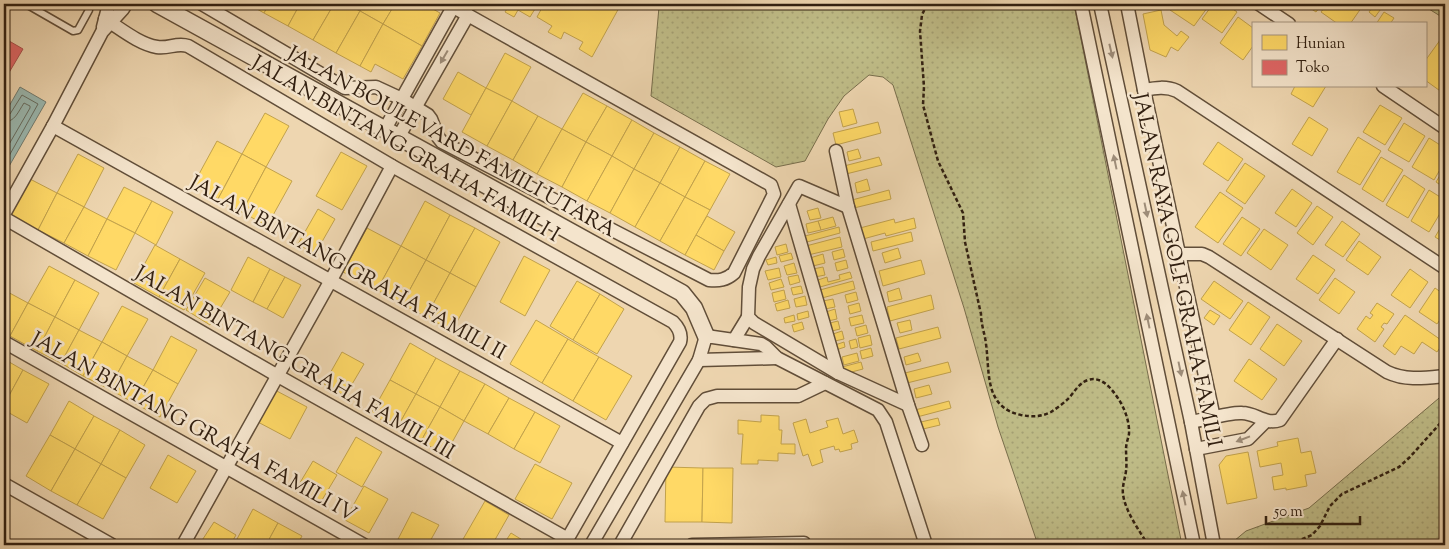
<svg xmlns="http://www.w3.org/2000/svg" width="1449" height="549" font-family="'Sorts Mill Goudy',serif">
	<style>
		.grass { fill: url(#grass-dots); stroke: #786e4c }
		.water { fill: #9ab8b0; stroke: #707b70 }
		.homes { fill: #ffd966; stroke: #c2a24c }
		.shops { fill: #e06666; stroke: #ac514c }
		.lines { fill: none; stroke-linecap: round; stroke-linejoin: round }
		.shore { stroke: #666c60; stroke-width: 1 }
		.service-casing { stroke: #614e39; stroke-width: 9 }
		.minor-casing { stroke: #614e39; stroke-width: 15 }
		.tertiary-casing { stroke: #614e39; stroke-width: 19 }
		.path { stroke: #322011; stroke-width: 2.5; stroke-dasharray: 4 2.5; stroke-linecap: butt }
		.service { stroke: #f4e4cc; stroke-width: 6 }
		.minor { stroke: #f4e4cc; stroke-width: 12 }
		.tertiary { stroke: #f4e4cc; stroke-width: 16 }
		.oneway { fill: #9d8c78 }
		.labels { text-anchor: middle; stroke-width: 5; stroke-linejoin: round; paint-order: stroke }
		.street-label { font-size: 21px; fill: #322011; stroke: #f4e4cc }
	</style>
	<defs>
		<pattern id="grass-dots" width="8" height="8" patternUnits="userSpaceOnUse" patternTransform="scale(1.25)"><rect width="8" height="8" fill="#bfbc87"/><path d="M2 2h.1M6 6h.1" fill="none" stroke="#a5a174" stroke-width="1.8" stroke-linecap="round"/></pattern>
	</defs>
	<rect width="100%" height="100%" fill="#eed6b0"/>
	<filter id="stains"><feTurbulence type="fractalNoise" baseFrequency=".004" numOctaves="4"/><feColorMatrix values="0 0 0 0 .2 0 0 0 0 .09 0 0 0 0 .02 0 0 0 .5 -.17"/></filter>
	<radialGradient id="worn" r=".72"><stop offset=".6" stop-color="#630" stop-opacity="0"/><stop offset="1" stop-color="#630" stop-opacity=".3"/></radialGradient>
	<g class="grass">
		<polygon points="654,4 1074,4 1182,545 1038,545 998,427 964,308 893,85 883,77 869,75 844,96 828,119 805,161 776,167 651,96 659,7"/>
		<polygon points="1421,4 1445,4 1445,19"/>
		<polygon points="1445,393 1445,545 1233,545 1234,541 1246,531 1309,508"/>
	</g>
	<polygon class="water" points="20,87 46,102 4,175 4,115"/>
	<g class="homes">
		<polygon points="248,4 269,4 264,13"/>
		<polygon points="269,4 300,4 288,26 264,13"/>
		<polygon points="300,4 334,4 313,40 288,26"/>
		<polygon points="334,4 347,4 360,11 336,53 313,40"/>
		<polygon points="347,4 364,4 360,11"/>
		<polygon points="364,4 395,4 383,24 360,11"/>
		<polygon points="395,4 424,4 440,13 422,46 383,24"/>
		<polygon points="510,4 538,4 530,17 518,10 514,17 505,12"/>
		<polygon points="544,4 617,4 620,6 592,57 579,49 583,42 564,32 561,39 548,32 552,26 537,17"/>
		<polygon points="1175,4 1210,4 1194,26 1170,10"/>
		<polygon points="1213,4 1226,4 1237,12 1222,33 1202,19"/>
		<polygon points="1304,4 1322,4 1316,12"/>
		<polygon points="1327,4 1364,4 1350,24 1338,24 1321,12"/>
		<polygon points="1375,4 1383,6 1375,17 1369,12"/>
		<polygon points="1161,10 1164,25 1177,36 1181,31 1189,37 1178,51 1171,47 1166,57 1150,50 1143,14"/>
		<polygon points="360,11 383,24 360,66 336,53"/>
		<polygon points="1384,12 1394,18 1390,24 1376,24"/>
		<polygon points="1238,17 1253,28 1253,46 1243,60 1220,43"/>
		<polygon points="383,24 422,46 403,79 375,64 371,72 360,66"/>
		<polygon points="1443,36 1445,37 1445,90 1443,93 1425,80 1425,61"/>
		<polygon points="505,53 531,67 512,101 486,88"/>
		<polygon points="458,72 486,88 471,115 443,99"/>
		<polygon points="1295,86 1326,86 1313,107 1291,94"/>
		<polygon points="486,88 512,101 487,146 462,132"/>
		<polygon points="583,93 607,106 586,142 562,129"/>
		<polygon points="512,101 538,116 513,160 487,146"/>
		<polygon points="1380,105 1402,118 1385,145 1363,132"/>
		<polygon points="607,106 632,120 612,156 586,142"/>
		<polygon points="853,109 857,123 843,127 839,112"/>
		<polygon points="265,113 289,126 266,167 242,154"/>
		<polygon points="538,116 562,129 537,174 513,160"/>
		<polygon points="1309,117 1328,129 1312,156 1292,144"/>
		<polygon points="632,120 654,133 634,169 612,156"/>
		<polygon points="878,122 881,133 836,145 833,133"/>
		<polygon points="1404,123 1425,136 1409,162 1388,150"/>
		<polygon points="562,129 586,142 562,187 537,174"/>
		<polygon points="654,133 680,147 660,183 634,169"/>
		<polygon points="1358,137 1381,151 1360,185 1337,172"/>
		<polygon points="1429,138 1445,148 1445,161 1434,180 1412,167"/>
		<polygon points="217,141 242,154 218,199 193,185"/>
		<polygon points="586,142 612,156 587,201 562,187"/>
		<polygon points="1218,142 1243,159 1228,181 1203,164"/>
		<polygon points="680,147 705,161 685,197 660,183"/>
		<polygon points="858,149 861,158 849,161 847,152"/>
		<polygon points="341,152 367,166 342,210 316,196"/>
		<polygon points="78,154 104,168 84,207 57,193"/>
		<polygon points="242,154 266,167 242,212 218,199"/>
		<polygon points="612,156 634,169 610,213 587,201"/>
		<polygon points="879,157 882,165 846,174 844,166"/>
		<polygon points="1381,157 1403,170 1383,202 1362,189"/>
		<polygon points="705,161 730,174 710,210 685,197"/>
		<polygon points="1245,163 1265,176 1245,204 1226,191"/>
		<polygon points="266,167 292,181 267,226 242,212"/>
		<polygon points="1445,167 1445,188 1436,182"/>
		<polygon points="634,169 660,183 635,227 610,213"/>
		<polygon points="1404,175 1425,189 1408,218 1386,205"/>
		<polygon points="30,179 57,193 38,230 10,215"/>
		<polygon points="867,179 870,190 857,193 855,183"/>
		<polygon points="660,183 685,197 660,241 635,227"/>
		<polygon points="124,187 152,201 135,233 107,219"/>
		<polygon points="1292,189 1312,203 1296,227 1275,213"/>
		<polygon points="889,190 891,199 854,208 852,200"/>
		<polygon points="1429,190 1445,200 1445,205 1429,232 1411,221"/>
		<polygon points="1220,192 1243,208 1218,243 1195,227"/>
		<polygon points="57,193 84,207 64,243 38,230"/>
		<polygon points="685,197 710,210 685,255 660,241"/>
		<polygon points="152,201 173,212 156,245 135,233"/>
		<polygon points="425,201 450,215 426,260 401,246"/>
		<polygon points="1317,206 1333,217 1313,245 1297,233"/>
		<polygon points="84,207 107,219 88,256 64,243"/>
		<polygon points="818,208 821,218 810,220 807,211"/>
		<polygon points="318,209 335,219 315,254 298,244"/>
		<polygon points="450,215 475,228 450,273 426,260"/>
		<polygon points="707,216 735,232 724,251 696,235"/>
		<polygon points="833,217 836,226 821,230 818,221"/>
		<polygon points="1242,217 1260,229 1241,256 1223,244"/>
		<polygon points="914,218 916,228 886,236 885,233 863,239 860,228 894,219 895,223"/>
		<polygon points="107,219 135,233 116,270 88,256"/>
		<polygon points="1445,220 1445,243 1435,237"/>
		<polygon points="818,221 821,230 808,233 806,224"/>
		<polygon points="1342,221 1360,234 1343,257 1325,245"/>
		<polygon points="839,227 840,233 807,242 805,236"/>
		<polygon points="367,228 401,246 377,290 343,272"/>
		<polygon points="475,228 500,242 476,287 450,273"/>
		<polygon points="1264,229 1288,245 1271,270 1247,253"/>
		<polygon points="911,232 913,241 873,251 871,242"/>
		<polygon points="696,235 724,251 714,270 685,255"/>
		<polygon points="840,237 842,247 808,255 806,246"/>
		<polygon points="1359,241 1381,257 1368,275 1346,260"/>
		<polygon points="786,244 788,252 777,255 775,247"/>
		<polygon points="155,245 180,259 159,297 134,283"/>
		<polygon points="401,246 426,260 402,304 377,290"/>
		<polygon points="898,248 901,258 885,263 882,253"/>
		<polygon points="843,249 845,257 834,260 832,252"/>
		<polygon points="791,253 793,259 781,262 779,256"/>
		<polygon points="823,254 825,263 813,266 810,258"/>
		<polygon points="1313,255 1335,270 1318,294 1296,279"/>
		<polygon points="524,256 550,270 525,316 500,302"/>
		<polygon points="248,257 270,269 253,302 231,290"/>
		<polygon points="776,257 777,263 768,265 766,260"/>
		<polygon points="180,259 205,273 184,310 159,297"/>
		<polygon points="426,260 450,273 426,317 402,304"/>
		<polygon points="846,260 848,268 837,271 835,263"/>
		<polygon points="921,260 925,274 883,286 879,271"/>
		<polygon points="794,263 797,273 787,275 784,266"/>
		<polygon points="49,266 75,280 55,317 28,303"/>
		<polygon points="823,267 825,275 815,277 813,269"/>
		<polygon points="779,268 781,277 768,280 765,271"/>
		<polygon points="270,269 285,277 267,309 253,302"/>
		<polygon points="1410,269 1428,282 1410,308 1391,295"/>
		<polygon points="850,272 852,278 820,287 818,280 827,277 828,282 840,279 839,275"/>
		<polygon points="450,273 476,287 452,331 426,317"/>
		<polygon points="798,275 800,282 790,285 788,277"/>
		<polygon points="285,277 301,285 283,318 267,309"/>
		<polygon points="205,278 230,292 210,325 186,310"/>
		<polygon points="1335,278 1355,292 1339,314 1319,300"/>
		<polygon points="781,279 784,287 771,290 769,283"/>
		<polygon points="75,280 99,293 79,330 55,317"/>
		<polygon points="577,281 600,294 573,340 550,326"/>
		<polygon points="853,281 855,289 822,298 820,290"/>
		<polygon points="1214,281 1243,301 1230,319 1201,299"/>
		<polygon points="801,286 803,293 793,295 791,288"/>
		<polygon points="899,288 902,299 889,302 887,292"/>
		<polygon points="1435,288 1445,295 1445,313 1437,324 1419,312"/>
		<polygon points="4,290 28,303 10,336 4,333"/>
		<polygon points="784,290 786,299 774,302 772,293"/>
		<polygon points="856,292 858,300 847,303 845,295"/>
		<polygon points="600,294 624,309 597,354 573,340"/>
		<polygon points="931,295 934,309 890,321 887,307"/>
		<polygon points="805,296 807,305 796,307 794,299"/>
		<polygon points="833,299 835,307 825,309 823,301"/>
		<polygon points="788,300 790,308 777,311 775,304"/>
		<polygon points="1248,302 1270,317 1251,345 1229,330"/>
		<polygon points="28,303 55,317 37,351 10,336"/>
		<polygon points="859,303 861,311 850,314 848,306"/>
		<polygon points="1377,303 1394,314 1387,324 1384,323 1381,327 1384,329 1375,342 1357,329 1366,316 1370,319 1373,315 1370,313"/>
		<polygon points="122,306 148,319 127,356 102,342"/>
		<polygon points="835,309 837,319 828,321 826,312"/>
		<polygon points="1210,310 1220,316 1214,325 1204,318"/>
		<polygon points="808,311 809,317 798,320 797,314"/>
		<polygon points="794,315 795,321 785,323 784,318"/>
		<polygon points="862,315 864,323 851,326 849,318"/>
		<polygon points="1405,315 1444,342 1437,352 1422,342 1414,354 1401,346 1395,355 1383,346"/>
		<polygon points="55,317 79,330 61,363 37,351"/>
		<polygon points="536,320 568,339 542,383 510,364"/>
		<polygon points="910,320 912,330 900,333 897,323"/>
		<polygon points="838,321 840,329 832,331 830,323"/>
		<polygon points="802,322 804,329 794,332 792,325"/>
		<polygon points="1277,324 1302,341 1284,366 1260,349"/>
		<polygon points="866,325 868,333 857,336 855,328"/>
		<polygon points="938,327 941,338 899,349 896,338"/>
		<polygon points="79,330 102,342 83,376 61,363"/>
		<polygon points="842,331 844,339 835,341 833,334"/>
		<polygon points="870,335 872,345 860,348 858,338"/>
		<polygon points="171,336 197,350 178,384 153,370"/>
		<polygon points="568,339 599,357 573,401 542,383"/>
		<polygon points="856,339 858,347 851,349 849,341"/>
		<polygon points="102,342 127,356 109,389 83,376"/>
		<polygon points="844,342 845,347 836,350 835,345"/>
		<polygon points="410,343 436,358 416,394 390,380"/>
		<polygon points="871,348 873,356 862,359 860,351"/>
		<polygon points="342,352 364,364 345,396 324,384"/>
		<polygon points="857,353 859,361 844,365 842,357"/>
		<polygon points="918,353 921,361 906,365 904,357"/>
		<polygon points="127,356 153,370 134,403 109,389"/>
		<polygon points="599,357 632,376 606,420 573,401"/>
		<polygon points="436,358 460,371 440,407 416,394"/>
		<polygon points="4,359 23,370 4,405"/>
		<polygon points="1249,359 1277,379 1262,400 1234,381"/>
		<polygon points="861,362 863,369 844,374 842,367"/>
		<polygon points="948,362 951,372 907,383 905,373"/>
		<polygon points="23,370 49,384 27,423 4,410 4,405"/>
		<polygon points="153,370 178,384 160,417 134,403"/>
		<polygon points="460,371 485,384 464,421 440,407"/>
		<polygon points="390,380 416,394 397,428 371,414"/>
		<polygon points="485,384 509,398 488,434 464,421"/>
		<polygon points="929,385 932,394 916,398 914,389"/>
		<polygon points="273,389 307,407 290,439 256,421"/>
		<polygon points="416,394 440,407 421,441 397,428"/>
		<polygon points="509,398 535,412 514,449 488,434"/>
		<polygon points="69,401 94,416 75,449 50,435"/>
		<polygon points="949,401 951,408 917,417 915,410"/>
		<polygon points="440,407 464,421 445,455 421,441"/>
		<polygon points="535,412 560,426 540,463 514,449"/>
		<polygon points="761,415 779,416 779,430 782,430 781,444 795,444 795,454 778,453 778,461 758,460 758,464 741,464 743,434 738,434 738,420 761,422"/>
		<polygon points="94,416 120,430 101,464 75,449"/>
		<polygon points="838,418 843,434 854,430 858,442 851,444 852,449 840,452 839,449 835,450 834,446 820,450 823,462 812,466 808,454 803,456 793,423 806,419 810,433 828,427 826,421"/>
		<polygon points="938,418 940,425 923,429 921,422"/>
		<polygon points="120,430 145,445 126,478 101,464"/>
		<polygon points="50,435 75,449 51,491 26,476"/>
		<polygon points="356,437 382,452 362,487 336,472"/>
		<polygon points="1298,438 1301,453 1311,451 1316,473 1305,475 1307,486 1286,490 1286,488 1274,490 1272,477 1283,475 1281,463 1260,467 1257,451 1278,446 1277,442"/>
		<polygon points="75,449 101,464 77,505 51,491"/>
		<polygon points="1248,452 1257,498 1227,504 1219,465 1226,456"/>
		<polygon points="168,455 196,471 177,503 150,488"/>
		<polygon points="313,461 337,475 319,505 295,491"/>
		<polygon points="101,464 126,478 103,519 77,505"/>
		<polygon points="535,464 572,483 552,519 515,499"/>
		<polygon points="666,467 703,468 702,522 665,522"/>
		<polygon points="703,468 733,468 732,523 702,522"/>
		<polygon points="364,486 388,499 369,533 345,520"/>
		<polygon points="485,501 509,515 492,545 470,545 462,541"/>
		<polygon points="253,509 278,523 266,545 249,545 237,539"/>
		<polygon points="412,512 439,525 428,545 395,545"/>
		<polygon points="214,522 236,535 232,542 237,545 199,545"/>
		<polygon points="278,523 302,536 297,545 266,545"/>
		<polygon points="511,533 524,541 521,545 503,545"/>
	</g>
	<polygon class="shops" points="4,38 23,49 4,81"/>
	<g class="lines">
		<g class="shore">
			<polyline points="4,116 10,114 22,95 38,104 4,165"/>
			<path d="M4,122c11,0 14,-10 20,-19l6,3v2l-26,45"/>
		</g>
		<g class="service-casing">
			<g id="service">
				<polyline points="26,4 73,31 78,30 89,10 89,7 83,4"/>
				<polyline points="4,9 7,4"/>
			</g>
		</g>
		<g class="minor-casing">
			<g id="minor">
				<path d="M202,4l143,84 31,-1 26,12 26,16 3,4 7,18 4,5 267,138c10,1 17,0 25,-7l40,-79 -3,-9 -323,-181"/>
				<polyline points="1081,4 1194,545"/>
				<polyline points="1100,4 1191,422 1214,545"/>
				<polyline points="1127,4 1144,90 1214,418"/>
				<polyline points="1259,4 1289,24"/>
				<path d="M105,19c16,10 34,25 52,28 12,2 20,-5 31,-1l204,120 281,156c6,6 9,12 7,20l-116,203"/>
				<polyline points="103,27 109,4"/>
				<polyline points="1383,86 1445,128"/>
				<path d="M1144,90c11,-2 22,-4 33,1l268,177"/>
				<polyline points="53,126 622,443"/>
				<polyline points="385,129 453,7"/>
				<polyline points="399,136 468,15"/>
				<polyline points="836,151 848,207 908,405 922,445"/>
				<polyline points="789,204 838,373 908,405"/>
				<polyline points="4,214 53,126 102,32 123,9 126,4"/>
				<polyline points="4,218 278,376 568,539"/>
				<path d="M1180,254h22l7,3 178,115c19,9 38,6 58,4"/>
				<polyline points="734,340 748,317"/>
				<polyline points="4,342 364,545"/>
				<polyline points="699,360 777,358"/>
				<polyline points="838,373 754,323 748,317 749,287 753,269 759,256 799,186 848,207"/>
				<path d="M1191,422c13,-2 39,-10 51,-9 14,0 23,12 38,7l57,-81"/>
				<polyline points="1196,449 1248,439 1266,421"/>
				<polyline points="4,484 112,545"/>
				<polyline points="183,545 331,280 392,166"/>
				<polyline points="591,545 699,360 706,336 761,344 766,347 777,358 878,410 886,422 926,545"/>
				<polyline points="620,545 699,406 706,399 717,396 798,396 825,383"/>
				<polyline points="692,545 804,543"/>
			</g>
		</g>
		<g class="tertiary-casing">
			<polyline id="tertiary" points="157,4 682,293 694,308 706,336"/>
		</g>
		<g class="path">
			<path d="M927,4l-5,11 -2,16 4,56 -1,18 15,56 25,52 2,29 16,72c0,11 4,20 5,30 4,29 -2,63 35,71 11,2 20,2 30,-3 6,-4 13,-9 18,-14 6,-7 10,-15 19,-18 9,-3 17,2 23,9 10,11 19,29 18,45 -1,5 -3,10 -3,15 0,7 1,15 0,22 -1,8 -4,15 -3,23 2,17 16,36 25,51"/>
			<polyline points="1258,545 1260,543 1293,543 1312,535 1320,526 1330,506 1342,494 1399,467 1410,457 1445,418"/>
		</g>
		<use href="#service" class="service"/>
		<use href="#minor" class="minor"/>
		<use href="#tertiary" class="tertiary"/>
	</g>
	<defs><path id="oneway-solid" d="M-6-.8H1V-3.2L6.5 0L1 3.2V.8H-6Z" transform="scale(1.25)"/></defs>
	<g class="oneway">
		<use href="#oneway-solid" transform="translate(1111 51) rotate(77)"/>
		<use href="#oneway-solid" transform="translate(444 57) rotate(120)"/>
		<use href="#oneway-solid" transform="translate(1115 162) rotate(-102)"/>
		<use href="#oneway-solid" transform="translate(1146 210) rotate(78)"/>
		<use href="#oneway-solid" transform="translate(1148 321) rotate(-102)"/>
		<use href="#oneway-solid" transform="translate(1180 369) rotate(78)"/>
		<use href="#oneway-solid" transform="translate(1243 439) rotate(159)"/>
		<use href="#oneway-solid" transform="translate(1184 498) rotate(-102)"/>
	</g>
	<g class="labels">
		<g class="street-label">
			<text transform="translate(452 141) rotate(29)" y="7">JALAN BOULEVARD FAMILI UTARA</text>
			<text transform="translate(406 148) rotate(30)" y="7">JALAN BINTANG GRAHA FAMILI I</text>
			<text transform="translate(348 267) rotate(29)" y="7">JALAN BINTANG GRAHA FAMILI II</text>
			<text transform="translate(1178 270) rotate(78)" y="7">JALAN RAYA GOLF GRAHA FAMILI</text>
			<text transform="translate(295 362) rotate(30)" y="7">JALAN BINTANG GRAHA FAMILI III</text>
			<text transform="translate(194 426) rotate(29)" y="7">JALAN BINTANG GRAHA FAMILI IV</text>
		</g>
	</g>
	<rect width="1449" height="549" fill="none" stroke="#eed6b0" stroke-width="20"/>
	<rect x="5" y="5" width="1439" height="539" fill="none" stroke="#322011" stroke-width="2.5"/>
	<rect x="10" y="10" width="1429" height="529" fill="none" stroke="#322011"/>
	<rect x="1252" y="22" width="175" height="65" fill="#f4e4cc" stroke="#a69681"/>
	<rect x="1262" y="35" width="25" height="15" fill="#ffd966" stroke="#a69681"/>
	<text x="1296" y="48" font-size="15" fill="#322011">Hunian</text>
	<rect x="1262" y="60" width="25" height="15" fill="#e06666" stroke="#a69681"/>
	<text x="1296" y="72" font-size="15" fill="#322011">Toko</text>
	<path d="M1266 516v8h94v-8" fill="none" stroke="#322011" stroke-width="2.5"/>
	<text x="1274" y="516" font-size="15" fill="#322011" stroke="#f4e4cc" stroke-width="4" paint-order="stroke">50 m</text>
	<rect width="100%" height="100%" filter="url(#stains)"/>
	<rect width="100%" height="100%" fill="url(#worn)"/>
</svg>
